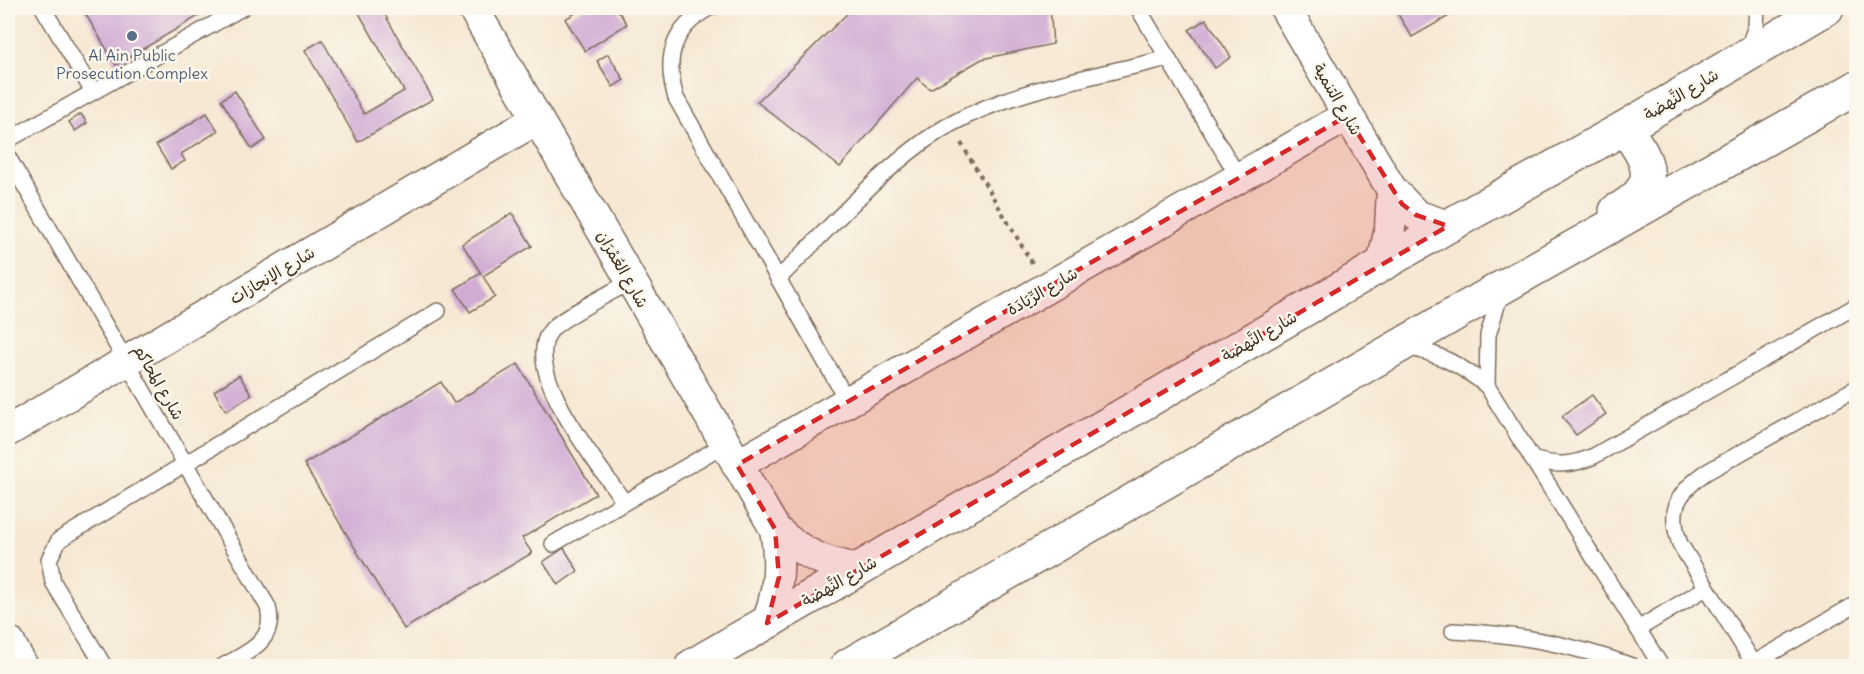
<svg xmlns="http://www.w3.org/2000/svg" width="1864" height="674" font-family="Delius,'Playpen Sans Arabic',sans-serif">
	<style>
		.building { fill: #d1add4 }
		.lines { fill: none; stroke-linecap: round; stroke-linejoin: round }
		.service-casing { stroke: #7c6c5d; stroke-width: 18 }
		.minor-casing { stroke: #7c6c5d; stroke-width: 33 }
		.tertiary-casing { stroke: #7c6c5d; stroke-width: 36 }
		.path { stroke: #7c6c5d; stroke-width: 4; stroke-dasharray: 4.5 4.5; stroke-linecap: butt }
		.service { stroke: #fff; stroke-width: 15 }
		.minor { stroke: #fff; stroke-width: 30 }
		.tertiary { stroke: #fff; stroke-width: 33 }
		.marked { fill: #d62828; fill-opacity: 0.2; stroke: #d62828; stroke-width: 4.5; stroke-dasharray: 12 8; stroke-linejoin: round }
		.service-dot { fill: #5c6f8a; stroke: #fbf7ec; stroke-width: 2 }
		.labels { text-anchor: middle; stroke-width: 5; stroke-linejoin: round; paint-order: stroke }
		.service-label { font-size: 16px; fill: #4e5e75; stroke: #fbf7ec }
		.street-label { font-size: 16px; fill: #3b2a1e; stroke: #fbf7ec }
	</style>
	<rect width="100%" height="100%" fill="#fbf7ec"/>
	<filter id="ink" filterUnits="userSpaceOnUse"><feTurbulence type="fractalNoise" baseFrequency=".0167" numOctaves="2"/><feDisplacementMap in="SourceGraphic" scale="12" xChannelSelector="R" yChannelSelector="G"/><feConvolveMatrix kernelMatrix="1 2 1 2 8 2 1 2 1" color-interpolation-filters="sRGB"/></filter>
	<filter id="wash" filterUnits="userSpaceOnUse"><feTurbulence type="fractalNoise" baseFrequency=".008" numOctaves="4" result="noise"/><feDisplacementMap in="SourceGraphic" scale="24" xChannelSelector="R" yChannelSelector="G"/><feGaussianBlur stdDeviation="1.35" result="paint"/><feColorMatrix in="noise" values="0 0 0 0 0 0 0 0 0 0 0 0 0 0 0 0 0 1.4 0 .05"/><feComposite in="paint" operator="in"/></filter>
	<g filter="url(#wash)">
		<rect width="100%" height="100%" fill="#f6e8d3"/>
		<g id="blocks">
			<g class="building">
				<polygon points="82,8 212,8 116,65"/>
				<polygon points="356,8 381,8 433,99 358,142 305,50 322,40 364,114 404,91"/>
				<polygon points="584,8 616,8 627,24 585,51 565,19"/>
				<polygon points="853,8 1050,8 1053,44 982,59 930,89 917,78 840,167 757,102"/>
				<polygon points="1394,8 1463,8 1412,37"/>
				<polygon points="1206,19 1231,57 1215,68 1189,30"/>
				<polygon points="608,54 624,80 613,87 597,61"/>
				<polygon points="235,91 266,140 252,149 221,100"/>
				<polygon points="207,113 218,131 181,154 185,161 171,169 156,145"/>
				<polygon points="81,114 87,123 75,131 69,122"/>
				<polygon points="512,213 532,246 483,276 495,297 470,312 455,289 481,273 462,244"/>
				<polygon points="518,364 596,494 522,538 532,553 404,629 304,464 441,382 454,403"/>
				<polygon points="239,375 252,395 226,411 214,391"/>
				<polygon points="1592,395 1606,414 1576,435 1562,416"/>
				<polygon points="564,548 578,571 558,585 543,562"/>
			</g>
		</g>
	</g>
	<g filter="url(#ink)">
		<use href="#blocks" fill-opacity="0" stroke="#7c6c5d" stroke-width="1.5"/>
		<g class="lines">
			<g class="service-casing">
				<g id="service">
					<polyline points="43,8 93,92"/>
					<path d="M709,8c-37,21 -45,50 -33,90l172,304"/>
					<polyline points="1138,8 1239,178"/>
					<polyline points="1747,51 1756,26 1757,8"/>
					<polyline points="8,140 242,8"/>
					<path d="M8,157l260,450c9,34 -20,45 -45,59"/>
					<path d="M778,279c50,-49 113,-122 173,-155 64,-35 146,-48 217,-66"/>
					<path d="M1405,347c32,5 57,19 82,39l174,280"/>
					<polyline points="1487,386 1488,335 1501,292"/>
					<path d="M1532,459c23,7 40,7 62,-3l262,-150"/>
					<path d="M624,502c-22,-34 -107,-134 -72,-173 12,-13 61,-37 79,-48"/>
					<polyline points="553,544 725,444"/>
					<polyline points="1638,629 1706,588"/>
					<path d="M1453,631c65,3 118,13 179,35"/>
					<path d="M1754,664l-74,-120c-12,-34 -4,-50 25,-71l151,-85"/>
					<polyline points="104,666 53,582 49,559 59,540 438,311"/>
					<polyline points="1749,666 1856,604"/>
				</g>
			</g>
			<g class="minor-casing">
				<g id="minor">
					<path d="M473,8l302,521c26,24 50,35 85,40"/>
					<polyline points="1285,8 1392,190 1416,215 1448,226"/>
					<polyline points="1382,265 1390,228 1392,190"/>
					<polyline points="8,431 537,119"/>
					<polyline points="737,465 1347,116"/>
					<path d="M767,623c12,-33 14,-60 8,-94"/>
				</g>
			</g>
			<g class="tertiary-casing">
				<g id="tertiary">
					<path d="M1616,211c45,-25 36,-48 8,-83"/>
					<polyline points="8,643 21,666"/>
					<polyline points="692,666 1448,226 1624,128 1827,8"/>
					<polyline points="847,666 1467,307 1856,88"/>
				</g>
			</g>
			<polyline class="path" points="961,143 1032,263"/>
			<use href="#service" class="service"/>
			<use href="#minor" class="minor"/>
			<use href="#tertiary" class="tertiary"/>
		</g>
	</g>
	<path class="marked" d="M1347,116l55,88 14,11 32,11 -681,397 12,-46 -4,-48 -38,-64z"/>
	<circle class="service-dot" cx="132" cy="36" r="6"/>
	<g class="labels">
		<g class="service-label">
			<text x="132" y="61">Al Ain Public<tspan x="132" dy="18">Prosecution Complex</tspan></text>
		</g>
		<g class="street-label">
			<text transform="translate(1681 94) rotate(-31)" y="6">شارع النَّهضة</text>
			<text transform="translate(1338 99) rotate(60)" y="6">شارع التنمية</text>
			<text transform="translate(623 269) rotate(60)" y="6">شارع العُمْرَان</text>
			<text transform="translate(272 275) rotate(-31)" y="6">شارع الإنجازات</text>
			<text transform="translate(1042 291) rotate(-30)" y="6">شارع الرِّيَادَة</text>
			<text transform="translate(1259 336) rotate(-30)" y="6">شارع النَّهضة</text>
			<text transform="translate(159 382) rotate(60)" y="6">شارع المحاكم</text>
			<text transform="translate(839 581) rotate(-30)" y="6">شارع النَّهضة</text>
		</g>
	</g>
	<rect width="1864" height="674" fill="none" stroke="#fbf7ec" stroke-width="30"/>
</svg>
